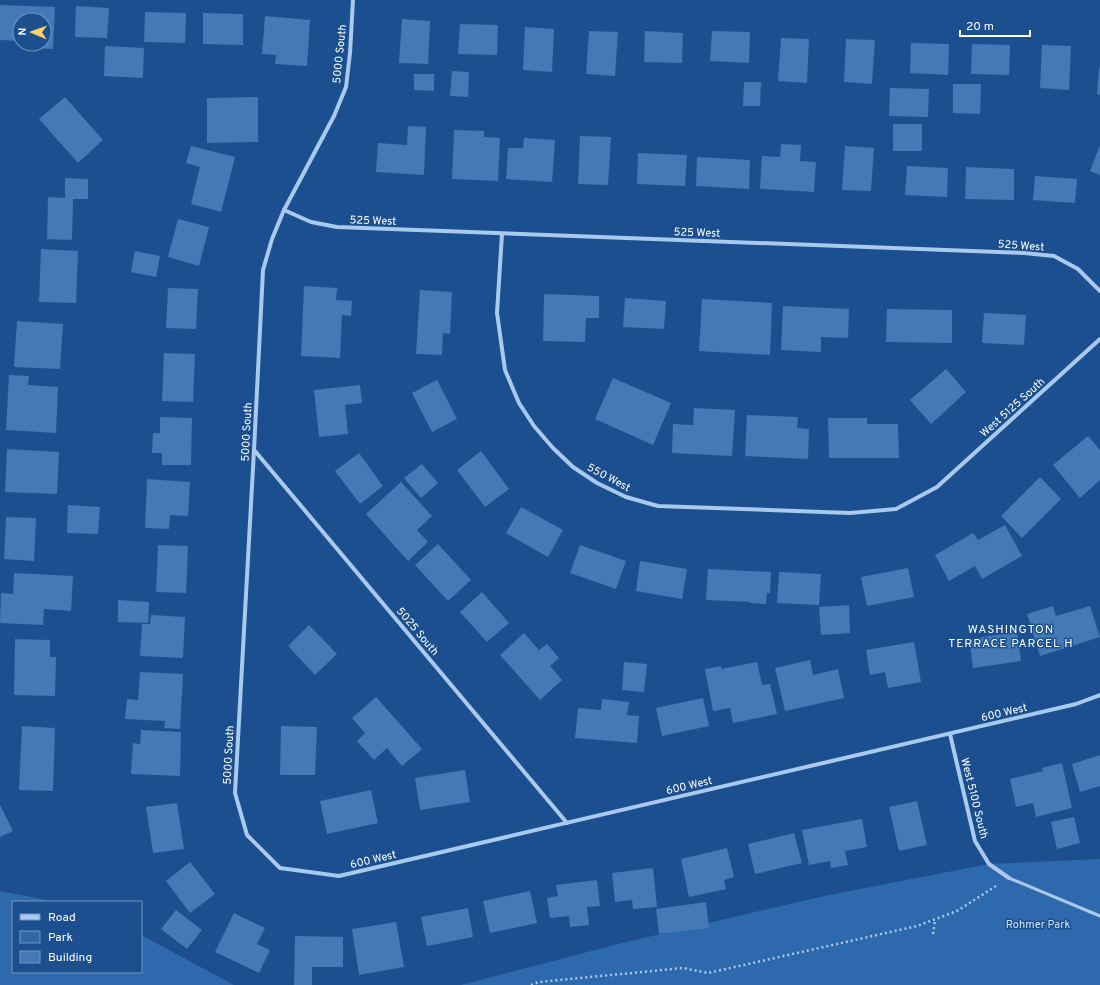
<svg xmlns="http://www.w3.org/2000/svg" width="1100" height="985" font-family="Overpass,sans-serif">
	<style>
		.green { fill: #2e69ad }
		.building { fill: #4478b7 }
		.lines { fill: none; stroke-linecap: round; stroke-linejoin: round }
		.path { stroke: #a9c9ee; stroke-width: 2.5; stroke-dasharray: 2 3; stroke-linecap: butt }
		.service { stroke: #a9c9ee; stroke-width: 3 }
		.minor { stroke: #a9c9ee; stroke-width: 4 }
		.labels { text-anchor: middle; stroke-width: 3; stroke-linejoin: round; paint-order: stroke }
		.street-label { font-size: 11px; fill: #fff; stroke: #1b4f8f }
		.park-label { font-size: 11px; fill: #cfe3fa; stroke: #1b4f8f }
		.neighbourhood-label { font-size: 12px; letter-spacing: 1px; fill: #fff; stroke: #1b4f8f }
	</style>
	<rect width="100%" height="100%" fill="#1b4f8f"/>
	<g class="green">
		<polygon points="1100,859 1100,985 461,985 622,943 829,895 989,864"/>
		<polygon points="0,891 57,902 13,902 13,972 141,972 141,935 234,985 0,985"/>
	</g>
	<g class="building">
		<polygon points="0,5 55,7 53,49 30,48 30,44 44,44 44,20 20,20 20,41 0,40"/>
		<polygon points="76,6 109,8 107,38 75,37"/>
		<polygon points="145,12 186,13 185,43 144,42"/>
		<polygon points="203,13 243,14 243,45 203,44"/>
		<polygon points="265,16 310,20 307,66 275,64 276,55 262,54"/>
		<polygon points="402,19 430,21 428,64 399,63"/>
		<polygon points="460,24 498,25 497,55 458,54"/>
		<polygon points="525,27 554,29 552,72 523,70"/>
		<polygon points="589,31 618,32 615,76 586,74"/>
		<polygon points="645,31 683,33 682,63 644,62"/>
		<polygon points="712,31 750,32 749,63 710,61"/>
		<polygon points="781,38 809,39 807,83 778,81"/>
		<polygon points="846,39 875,40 872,84 844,82"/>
		<polygon points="911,43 949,44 948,75 910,73"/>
		<polygon points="972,44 1010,45 1009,75 971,74"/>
		<polygon points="1042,45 1071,46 1069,90 1040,88"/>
		<polygon points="105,46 144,48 143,78 104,76"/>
		<polygon points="1099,68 1100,68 1100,95 1097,94"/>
		<polygon points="452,71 469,72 468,97 450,96"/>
		<polygon points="414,74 434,74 434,91 414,90"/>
		<polygon points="744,82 761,82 760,106 743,106"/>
		<polygon points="953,84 981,84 980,114 953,113"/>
		<polygon points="890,88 929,89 928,117 889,116"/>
		<polygon points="65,97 103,140 78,163 39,119"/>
		<polygon points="258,97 258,142 207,143 207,98"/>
		<rect x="893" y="124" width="29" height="27"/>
		<polygon points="408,126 426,127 424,175 376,172 378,143 407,145"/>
		<polygon points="454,130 484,131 484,137 500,138 498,181 452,179"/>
		<polygon points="580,136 611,137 608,185 578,184"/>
		<polygon points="524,138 555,140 552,182 506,179 508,148 523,148"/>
		<polygon points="781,144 801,145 800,161 816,162 814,192 760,189 762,156 780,157"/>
		<polygon points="1100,145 1100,175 1090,171"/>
		<polygon points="191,146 235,157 221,212 191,204 200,167 186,163"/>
		<polygon points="845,146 874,148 871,191 842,190"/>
		<polygon points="638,153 687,155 685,186 637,184"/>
		<polygon points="697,157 750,160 749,189 696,186"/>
		<polygon points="907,166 948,168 947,197 905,195"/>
		<polygon points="966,167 1014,169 1014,200 965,199"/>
		<polygon points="1035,176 1077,179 1075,203 1033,200"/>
		<polygon points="65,178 88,179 88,199 73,199 72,240 47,239 48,197 65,198"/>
		<polygon points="178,219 209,227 199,266 168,257"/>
		<polygon points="41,249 78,251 76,303 39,302"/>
		<polygon points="135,251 160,256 156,277 131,272"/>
		<polygon points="304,286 337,288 336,300 352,301 351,316 342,315 340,358 301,356"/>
		<polygon points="168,288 198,289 196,329 166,328"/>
		<polygon points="420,290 452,292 450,334 443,333 442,355 416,354"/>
		<polygon points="544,294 599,296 599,318 586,318 585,342 543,341"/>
		<polygon points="625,298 666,301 664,329 623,327"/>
		<polygon points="702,299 772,303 770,355 699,351"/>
		<polygon points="783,306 849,309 848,338 821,337 821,352 781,350"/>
		<polygon points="887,309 952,310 952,343 886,342"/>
		<polygon points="984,313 1026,315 1024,345 982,343"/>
		<polygon points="17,321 63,324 60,369 14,367"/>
		<polygon points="164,353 195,354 193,402 162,401"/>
		<polygon points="946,369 966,392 931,424 910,400"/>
		<polygon points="9,375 29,376 28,385 58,387 56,433 6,430"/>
		<polygon points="613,378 671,403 653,445 595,419"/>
		<polygon points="437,380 457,419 432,432 412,393"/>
		<polygon points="360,385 362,403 345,405 348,434 319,437 314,390"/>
		<polygon points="694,408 735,410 732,456 672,453 673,424 693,425"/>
		<polygon points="747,415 798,417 797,428 809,429 808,459 745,456"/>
		<polygon points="160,417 192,418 191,465 162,465 162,453 152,453 153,433 160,433"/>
		<polygon points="828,418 867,418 867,424 898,424 899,458 829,458"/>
		<polygon points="1088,436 1100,450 1100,480 1080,498 1053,465"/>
		<polygon points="7,449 59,452 57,494 5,492"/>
		<polygon points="481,451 509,489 485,507 457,470"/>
		<polygon points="359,453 383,486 360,504 335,471"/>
		<polygon points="422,464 438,483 421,498 404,478"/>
		<polygon points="1040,477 1061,499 1022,538 1001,516"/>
		<polygon points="147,479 190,482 188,516 170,515 169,529 145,528"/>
		<polygon points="401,482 432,516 417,530 428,542 408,561 366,514"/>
		<polygon points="68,505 100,507 98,534 67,533"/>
		<polygon points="521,507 563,530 548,557 506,533"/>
		<polygon points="6,517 36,518 34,561 4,559"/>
		<polygon points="1005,525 1022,556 982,579 975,566 949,581 935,555 973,533 978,540"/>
		<polygon points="438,544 471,580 448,601 415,565"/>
		<polygon points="158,545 188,546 186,593 156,592"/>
		<polygon points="580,545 626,561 616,589 570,573"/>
		<polygon points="640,561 687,569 682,599 636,591"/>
		<polygon points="908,568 914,597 867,606 861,577"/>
		<polygon points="708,569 771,572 770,593 767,593 766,604 750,603 750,602 706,600"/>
		<polygon points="779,572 821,574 819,605 777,603"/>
		<polygon points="14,573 73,576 71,611 44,609 43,625 0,623 1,593 13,594"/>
		<polygon points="482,592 509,623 487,642 460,612"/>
		<polygon points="118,600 149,602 148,623 118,622"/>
		<polygon points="849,605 850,633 821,635 819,607"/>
		<polygon points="1053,606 1056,616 1090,606 1100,637 1040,656 1027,614"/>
		<polygon points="151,615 185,617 183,658 140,656 142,624 150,624"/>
		<polygon points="309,625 337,654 315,675 288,646"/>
		<polygon points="1017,632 1021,661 973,668 969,639"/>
		<polygon points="524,633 539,650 547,644 559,658 550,666 562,680 540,700 500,655"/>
		<polygon points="15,639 50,640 50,657 56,657 55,696 14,695"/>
		<polygon points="914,642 921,682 888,688 885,672 870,675 866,650"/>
		<polygon points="810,660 813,675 838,669 844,698 785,711 775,668"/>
		<polygon points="624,662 647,664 644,692 622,690"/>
		<polygon points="757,662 762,685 770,684 777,714 733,723 730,708 713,711 705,669 721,666 721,669"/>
		<polygon points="140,672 183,674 180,729 164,728 165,721 125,719 127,699 138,700"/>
		<polygon points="376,697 422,749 402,766 387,748 374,760 357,741 365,733 352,718"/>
		<polygon points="703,698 709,726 662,736 656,708"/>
		<polygon points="602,699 629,702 627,715 639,716 637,743 575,738 578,708 601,710"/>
		<polygon points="22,726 55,728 53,791 19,790"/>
		<polygon points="281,726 317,727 315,775 280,775"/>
		<polygon points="141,730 181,732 180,776 131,774 133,743 140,744"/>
		<polygon points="1100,755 1100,786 1080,792 1072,764"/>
		<polygon points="1062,763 1072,808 1036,817 1033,803 1016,807 1010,779 1043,771 1042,768"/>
		<polygon points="465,770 470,802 420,810 415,778"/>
		<polygon points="371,790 378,823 327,834 320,801"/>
		<polygon points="917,801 927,845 899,851 889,807"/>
		<polygon points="177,803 184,849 153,853 146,807"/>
		<polygon points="0,805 13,831 0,837"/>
		<polygon points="1074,817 1080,843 1057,849 1051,822"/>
		<polygon points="862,819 867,847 845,851 848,865 831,868 830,861 809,865 802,830"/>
		<polygon points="794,833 802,863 755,874 748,844"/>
		<polygon points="727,848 734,877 724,880 726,889 689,897 681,859"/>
		<polygon points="190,862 215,894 190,913 166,881"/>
		<polygon points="653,868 657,907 633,909 632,900 615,902 612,873"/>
		<polygon points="597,880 600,906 587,907 589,925 570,927 569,916 550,918 547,898 558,896 556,885"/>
		<polygon points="530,891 537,923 490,933 483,901"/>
		<polygon points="706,902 709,928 659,934 656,909"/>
		<polygon points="468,908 473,937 427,946 421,917"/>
		<polygon points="176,910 202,930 187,949 161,929"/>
		<polygon points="234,913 265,928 257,944 270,950 259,973 215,952"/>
		<polygon points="396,922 404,967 359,975 352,929"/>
		<polygon points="295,936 343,937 343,967 312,967 312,985 294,985"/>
	</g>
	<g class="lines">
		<g class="path">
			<polyline points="933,934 935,920"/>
			<polyline points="531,985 539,982 683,968 708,973 917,926 957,911 996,886"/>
		</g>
		<polyline class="service" points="1009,878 1100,916"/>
		<g class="minor">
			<polyline points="353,0 350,53 346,87 334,116 284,210 272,239 263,270 254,450 235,793 247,835 280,868 339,876 1076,704 1100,695"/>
			<polyline points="284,210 311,222 337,227 1024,253 1054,256 1078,269 1100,291"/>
			<polyline points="502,234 497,313 505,370 519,403 534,426 553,448 573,467 597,483 626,497 658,506 850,513 896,509 937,487 1100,339"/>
			<polyline points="255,451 567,823"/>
			<polyline points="950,734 975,841 989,864 1009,878"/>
		</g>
	</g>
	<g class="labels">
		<g class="street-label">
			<text transform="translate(339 54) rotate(-84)" y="4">5000 South</text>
			<text transform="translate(373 220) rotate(2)" y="4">525 West</text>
			<text transform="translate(697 232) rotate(2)" y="4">525 West</text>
			<text transform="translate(1021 245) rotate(4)" y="4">525 West</text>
			<text transform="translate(1012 407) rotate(-42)" y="4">West 5125 South</text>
			<text transform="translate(246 432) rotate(-87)" y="4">5000 South</text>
			<text transform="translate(609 477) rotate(28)" y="4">550 West</text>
			<text transform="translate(418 631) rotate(50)" y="4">5025 South</text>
			<text transform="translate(1004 712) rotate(-13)" y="4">600 West</text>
			<text transform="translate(228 755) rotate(-87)" y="4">5000 South</text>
			<text transform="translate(689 785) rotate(-13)" y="4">600 West</text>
			<text transform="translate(975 798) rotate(76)" y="4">West 5100 South</text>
			<text transform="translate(373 859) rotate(-13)" y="4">600 West</text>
		</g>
		<g class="park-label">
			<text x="1038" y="928">Rohmer Park</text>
		</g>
		<g class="neighbourhood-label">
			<text x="1011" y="633">WASHINGTON<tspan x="1011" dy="14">TERRACE PARCEL H</tspan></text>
		</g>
	</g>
	<rect x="12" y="901" width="130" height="72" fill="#1b4f8f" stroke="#7695bc"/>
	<rect x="20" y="914" width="20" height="6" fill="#a9c9ee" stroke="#7695bc"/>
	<text x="48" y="921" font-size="12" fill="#ffffff">Road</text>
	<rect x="20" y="931" width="20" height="12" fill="#2e69ad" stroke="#7695bc"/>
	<text x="48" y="941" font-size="12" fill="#ffffff">Park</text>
	<rect x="20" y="951" width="20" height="12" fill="#4478b7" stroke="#7695bc"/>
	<text x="48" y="961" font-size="12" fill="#ffffff">Building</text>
	<g transform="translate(32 32) rotate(272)"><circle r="19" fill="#1b4f8f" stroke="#7695bc"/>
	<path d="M0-3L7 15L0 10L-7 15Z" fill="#ffd166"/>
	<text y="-6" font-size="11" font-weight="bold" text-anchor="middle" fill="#ffffff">N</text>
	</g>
	<path d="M960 30v6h70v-6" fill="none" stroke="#ffffff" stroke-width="2"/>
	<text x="966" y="30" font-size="12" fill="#ffffff" stroke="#1b4f8f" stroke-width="3" paint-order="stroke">20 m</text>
</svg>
